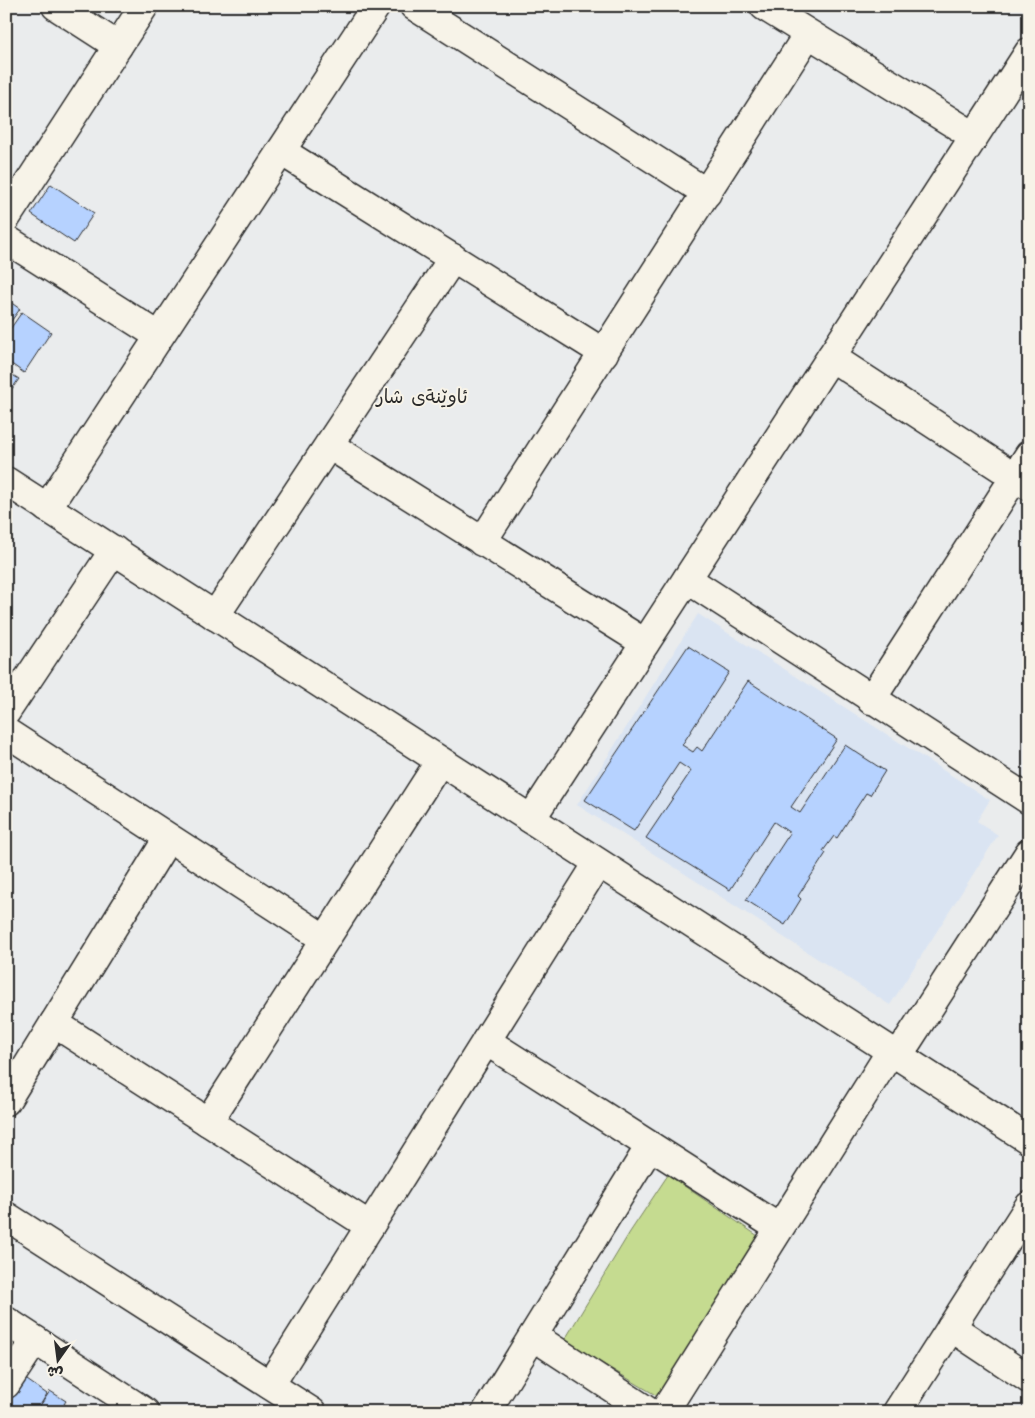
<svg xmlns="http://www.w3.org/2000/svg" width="1035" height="1418" font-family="'Architects Daughter','Playpen Sans Arabic',sans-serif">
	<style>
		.built { fill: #dae4f2 }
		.green { fill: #c5db90; stroke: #78835e }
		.building { fill: #b6d2ff; stroke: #2b2b2b }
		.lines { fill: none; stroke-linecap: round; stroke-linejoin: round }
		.minor-casing { stroke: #2b2b2b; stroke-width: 31 }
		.minor { stroke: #f7f3e8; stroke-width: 28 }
		.labels { text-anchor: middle; stroke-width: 4; stroke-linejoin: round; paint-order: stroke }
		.neighbourhood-label { font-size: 19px; fill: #2b2b2b; stroke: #f7f3e8 }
	</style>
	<rect width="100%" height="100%" fill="#eaeced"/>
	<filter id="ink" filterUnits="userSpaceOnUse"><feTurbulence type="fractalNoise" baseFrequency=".02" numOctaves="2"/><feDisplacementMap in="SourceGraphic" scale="10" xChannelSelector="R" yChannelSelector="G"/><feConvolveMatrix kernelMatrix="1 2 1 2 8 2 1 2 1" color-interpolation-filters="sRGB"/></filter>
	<g filter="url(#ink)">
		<polygon class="built" points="698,614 990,800 977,821 998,835 890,1005 577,805"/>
		<polygon class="green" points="668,1175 761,1238 659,1397 564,1341 630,1232"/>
		<g class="building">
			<polygon points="51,184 94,213 74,243 31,214"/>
			<polygon points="6,299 20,309 6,328"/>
			<polygon points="22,312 51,332 24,373 6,360 6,335"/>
			<polygon points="6,371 19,379 6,397"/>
			<polygon points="688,646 729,672 682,745 693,752 697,747 702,751 748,681 837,739 791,807 800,813 845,745 885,771 870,795 866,793 837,838 834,836 823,851 826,853 798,896 801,899 785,925 746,900 790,833 774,822 730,890 646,838 691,771 679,763 634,831 585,800"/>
			<polygon points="17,1373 47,1394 36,1412 6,1412 6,1390"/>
			<polygon points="50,1391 66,1401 64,1404 76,1412 36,1412"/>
		</g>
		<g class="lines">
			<g class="minor-casing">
				<g id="minor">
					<polyline points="56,6 118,46"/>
					<polyline points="414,6 707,193"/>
					<polyline points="764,6 974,136"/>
					<polyline points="281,151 604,353"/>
					<polyline points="6,218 144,6"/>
					<polyline points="6,239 159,336"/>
					<polyline points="831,357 1029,486"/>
					<polyline points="329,445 645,643"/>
					<polyline points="6,481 1029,1140"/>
					<polyline points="47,508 376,6"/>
					<polyline points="482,542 808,34"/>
					<polyline points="687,579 1029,800"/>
					<polyline points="215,616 453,258"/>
					<polyline points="871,700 1029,455"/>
					<polyline points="6,712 114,550"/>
					<polyline points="6,732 325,939"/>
					<polyline points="531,819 1029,52"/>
					<polyline points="54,1023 370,1226"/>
					<polyline points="486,1041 779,1228"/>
					<polyline points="898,1056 1029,853"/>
					<polyline points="6,1101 168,838"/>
					<polyline points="208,1122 440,761"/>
					<polyline points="6,1216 312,1412"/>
					<polyline points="6,1321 145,1412"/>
					<polyline points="951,1327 1029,1379"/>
					<polyline points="533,1336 649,1412"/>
					<polyline points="6,1384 35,1340"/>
					<polyline points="270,1385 598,863"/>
					<polyline points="486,1412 650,1146"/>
					<polyline points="664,1412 891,1051"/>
					<polyline points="897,1412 1029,1206"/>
				</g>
			</g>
			<use href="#minor" class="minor"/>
		</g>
	</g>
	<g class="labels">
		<g class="neighbourhood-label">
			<text x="422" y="403">ئاوێنةی شار</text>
		</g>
	</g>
	<rect width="1035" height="1418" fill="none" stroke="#f7f3e8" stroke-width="25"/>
	<rect x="12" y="12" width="1010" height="1393" fill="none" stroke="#2b2b2b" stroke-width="2" filter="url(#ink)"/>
	<g transform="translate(58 1360) rotate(194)" stroke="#f7f3e8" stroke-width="4" paint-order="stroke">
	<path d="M0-4L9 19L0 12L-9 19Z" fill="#2b2b2b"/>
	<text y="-8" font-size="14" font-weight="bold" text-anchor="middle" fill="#2b2b2b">ش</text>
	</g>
</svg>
